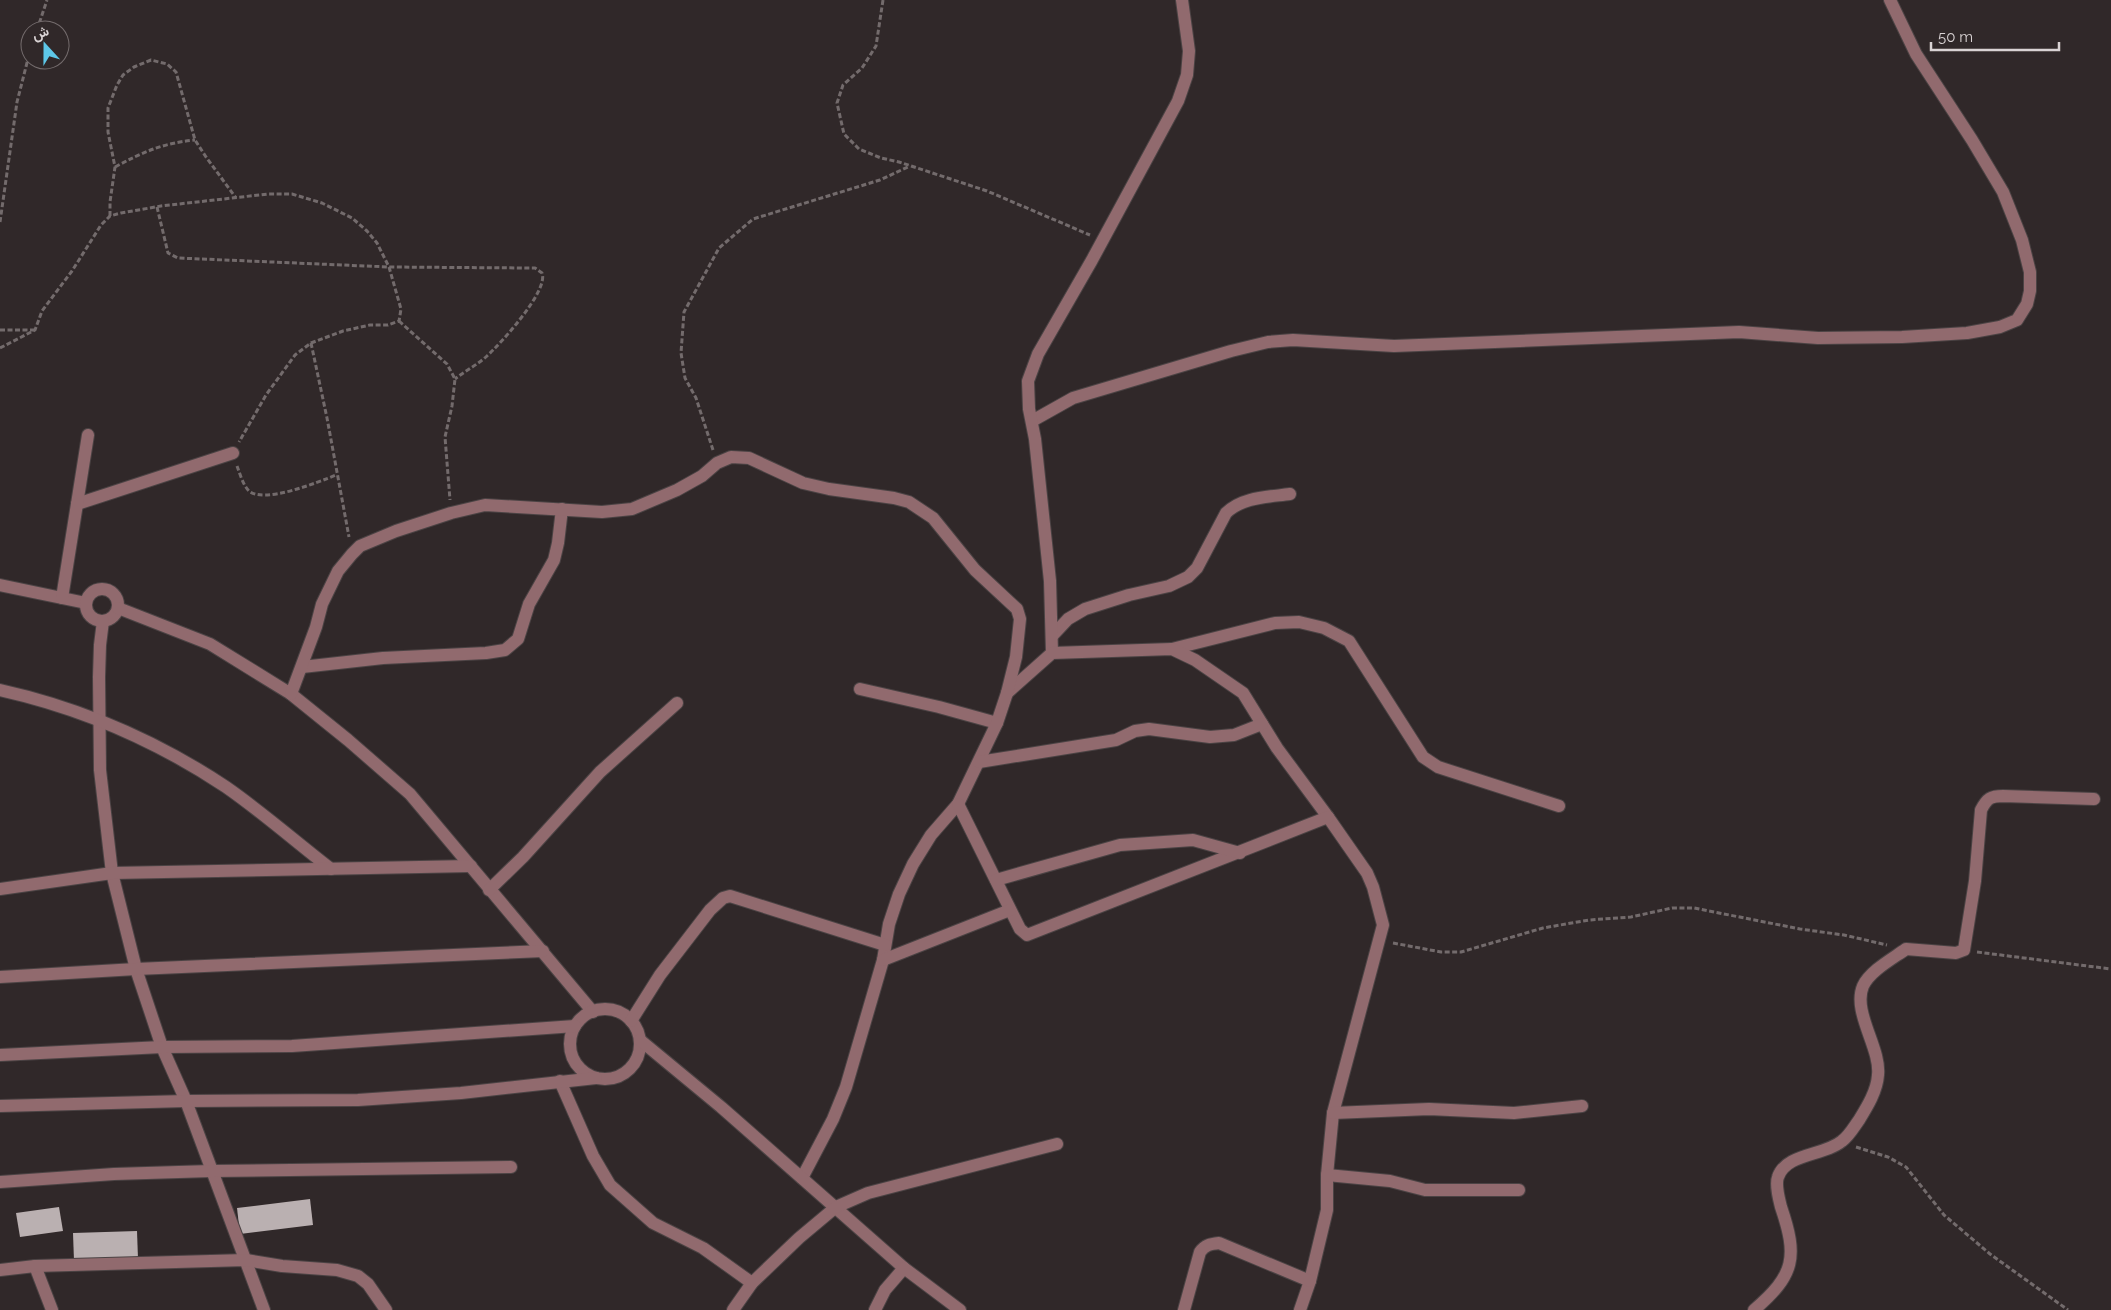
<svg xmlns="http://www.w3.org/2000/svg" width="2111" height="1310" font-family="Raleway,Vazirmatn,sans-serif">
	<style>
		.building { fill: #bab0b1 }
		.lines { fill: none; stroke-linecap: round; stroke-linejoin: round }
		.minor-casing { stroke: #4b4344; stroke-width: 14 }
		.path { stroke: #736b6c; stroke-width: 3; stroke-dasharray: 5 2.5; stroke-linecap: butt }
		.minor { stroke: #916a6e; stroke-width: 12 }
	</style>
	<rect width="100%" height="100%" fill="#302829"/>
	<g class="building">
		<polygon points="310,1199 313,1225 240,1234 237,1208"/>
		<polygon points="59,1207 63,1231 20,1237 16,1213"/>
		<polygon points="137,1231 138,1259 74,1261 73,1233"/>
	</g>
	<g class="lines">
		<g class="minor-casing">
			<g id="minor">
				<polyline points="1032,421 1073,398 1231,351 1268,342 1293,340 1394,346 1739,332 1818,338 1902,337 1967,333 2000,327 2017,320 2027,304 2030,291 2030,272 2022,240 2003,192 1972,140 1916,54 1890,0"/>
				<polyline points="77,504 233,453"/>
				<polyline points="0,585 86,603"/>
				<circle cx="102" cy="605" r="16"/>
				<polyline points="62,598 88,435"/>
				<polyline points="118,608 210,644 291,694 348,740 410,794 593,1012"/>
				<polyline points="103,621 100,645 99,677 100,770 112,873 136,969 162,1047 186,1101 264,1310"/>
				<path d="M1053,635l15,-16 17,-10 44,-14 40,-9 19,-9 9,-9 29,-55c16,-16 42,-16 64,-19"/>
				<polyline points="1172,649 1275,623 1299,622 1324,628 1349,641 1423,757 1438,767 1559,806"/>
				<polyline points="1052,653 1050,581 1035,439 1029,409 1028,381 1038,354 1092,260 1178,101 1187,75 1189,51 1182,0"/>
				<polyline points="302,667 383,658 486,653 505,650 518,639 529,604 554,560 558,543 562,509"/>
				<polyline points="860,689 939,707 997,723"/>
				<path d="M0,690c81,18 157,51 226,97 36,25 70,55 105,82"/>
				<polyline points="1007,693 1052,653 1172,649 1195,660 1243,693 1277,748 1328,817 1367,873 1373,887 1383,925 1333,1113 1327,1175 1327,1210 1310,1281 1300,1310"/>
				<polyline points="291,694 316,627 322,604 338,571 352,554 360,546 396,531 451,513 485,505 602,512 632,509 677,490 702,476 717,463 731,457 749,458 803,483 829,489 894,498 909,502 933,518 975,570 1017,609 1020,619 1016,657 1007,693 997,723 958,804 931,835 913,864 899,894 889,924 883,960 846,1087 833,1119 802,1178"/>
				<polyline points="979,762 1116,740 1135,731 1149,729 1210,737 1234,735 1262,724"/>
				<polyline points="958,804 1020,929 1027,935 1328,817"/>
				<polyline points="996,880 1120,845 1193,840 1240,853"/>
				<polyline points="0,889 112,873 471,866"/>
				<polyline points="489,890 523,857 600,772 677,703"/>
				<polyline points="883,960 1010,910"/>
				<polyline points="0,977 136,969 543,951"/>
				<circle cx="605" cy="1044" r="35"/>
				<polyline points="631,1021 660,975 710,910 723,898 730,896 885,945"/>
				<polyline points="640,1040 721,1107 904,1268 960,1310"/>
				<polyline points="0,1055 162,1047 292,1046 575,1026"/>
				<polyline points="560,1081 593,1156 610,1185 653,1223 703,1248 752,1283"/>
				<polyline points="0,1106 186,1101 358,1100 461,1093 596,1078"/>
				<polyline points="1333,1113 1429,1109 1514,1113 1582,1106"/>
				<polyline points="1327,1175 1390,1181 1425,1190 1519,1190"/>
				<polyline points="0,1182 114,1174 211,1171 511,1167"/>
				<polyline points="35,1266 52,1310"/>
				<polyline points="0,1270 35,1266 246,1260 282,1266 337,1270 358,1276 368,1284 386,1310"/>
				<polyline points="733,1310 752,1283 799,1238 836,1207 868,1193 1057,1144"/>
				<polyline points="875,1310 885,1290 904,1268"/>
				<path d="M1184,1310l16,-58c5,-7 10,-8 19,-9l91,38"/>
				<path d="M1754,1310c41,-35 44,-53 27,-103 -2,-8 -6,-22 -3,-30 8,-24 46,-21 64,-36 7,-5 12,-14 17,-21 8,-13 18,-29 19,-45 3,-27 -26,-63 -15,-89 7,-15 29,-27 43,-37l50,4 8,-3 11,-69 6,-71c6,-12 10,-14 22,-14l91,3"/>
			</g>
		</g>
		<g class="path">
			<polyline points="883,0 876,46 862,68 843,85 837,103 844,134 859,149 881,158 899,162 987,191 1090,235"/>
			<polyline points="37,30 47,0"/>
			<path d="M115,167c28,-15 48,-24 80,-27"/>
			<path d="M157,207l11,46 10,5 211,9 138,1h8l7,5c7,18 -42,71 -55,83 -10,9 -22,15 -32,23"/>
			<polyline points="110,216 110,202 115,167 108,132 108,108 117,85 123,75 134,67 151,60 167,64 176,72 195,140 206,157 236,198"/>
			<polyline points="0,222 17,102 30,51"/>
			<polyline points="399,321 447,364 455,379 452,406 445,437 450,500"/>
			<polyline points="0,330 34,330"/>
			<polyline points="311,343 327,418 349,537"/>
			<polyline points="0,348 35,330 42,311 72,271 101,225 110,216 121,213 161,206 268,194 292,194 322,203 352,218 367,231 377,243 389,267 401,309 399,321 388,325 370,325 343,331 311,343 295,355 266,395 239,442"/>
			<polyline points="713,450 696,398 685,378 681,353 684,312 719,248 753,219 880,180 910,166"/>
			<path d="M237,466c3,8 6,19 12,25 15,13 70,-9 87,-16"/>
			<polyline points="1393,943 1441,952 1461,952 1543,928 1589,920 1631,917 1672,908 1694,908 1800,929 1844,935 1887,945"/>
			<polyline points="1977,952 2111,969"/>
			<polyline points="1856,1147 1888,1157 1906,1167 1944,1215 1990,1254 2068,1310"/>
		</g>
		<use href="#minor" class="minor"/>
	</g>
	<g transform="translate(45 45) rotate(339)"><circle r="24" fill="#302829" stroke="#746c6d"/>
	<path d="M0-4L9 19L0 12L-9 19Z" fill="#5dc7e8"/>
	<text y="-8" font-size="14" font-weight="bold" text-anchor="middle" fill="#d9d3d4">ش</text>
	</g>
	<path d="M1931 42v8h128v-8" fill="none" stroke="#d9d3d4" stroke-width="2.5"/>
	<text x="1938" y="42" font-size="15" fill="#d9d3d4" stroke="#302829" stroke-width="4" paint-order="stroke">50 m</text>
</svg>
